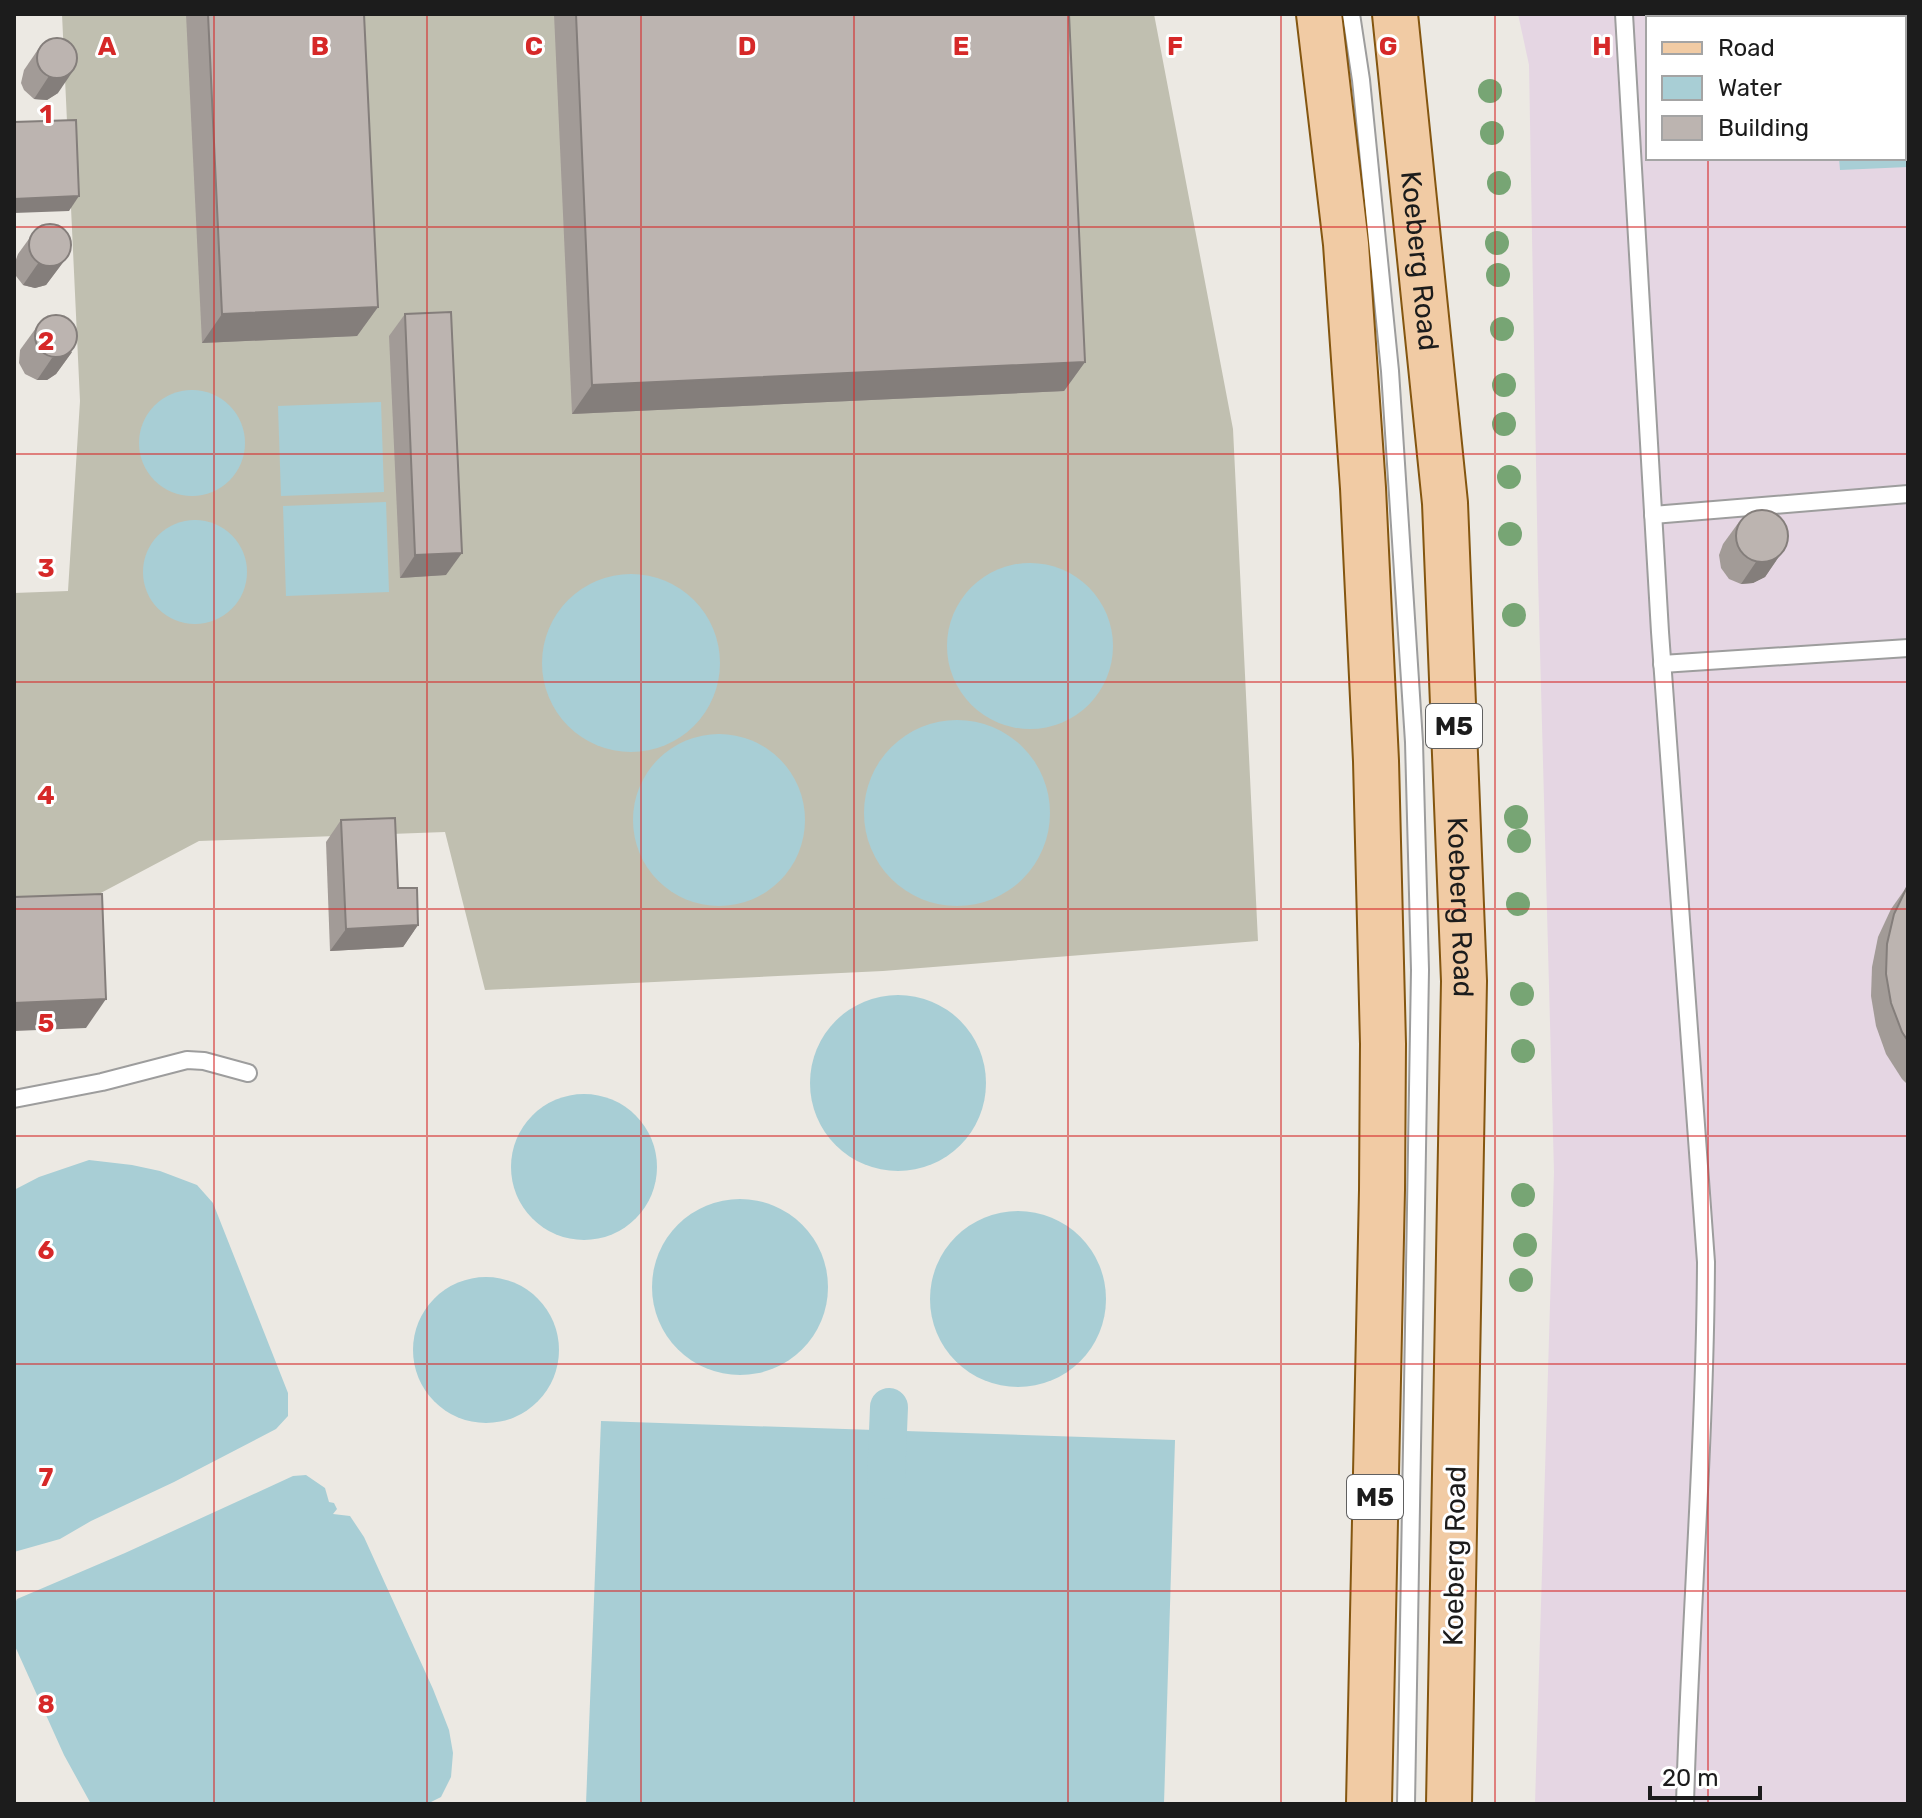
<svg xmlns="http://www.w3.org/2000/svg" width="1922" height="1818" font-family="Rubik,sans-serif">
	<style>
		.industrial { fill: #e5d6e3; fill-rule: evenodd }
		.construction { fill: #c0bfb0 }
		.water { fill: #a8ced5 }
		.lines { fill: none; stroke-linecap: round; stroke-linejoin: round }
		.canal { stroke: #a8ced5; stroke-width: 38 }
		.lane-casing { stroke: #9d9d9d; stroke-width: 20 }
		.primary-casing { stroke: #845610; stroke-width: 48 }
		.lane { stroke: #fff; stroke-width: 16 }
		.primary { stroke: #f1cba4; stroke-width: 44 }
		.tree { fill: #77a574 }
		.wall { fill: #a29b97 }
		.shaded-wall { fill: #847e7b }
		.building { fill: #bcb4b0; stroke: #847e7b; stroke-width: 2 }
		.grid { fill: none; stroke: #d62828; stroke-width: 2; stroke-opacity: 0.55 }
		.labels { text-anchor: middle; stroke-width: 6; stroke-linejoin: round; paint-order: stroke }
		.shield { fill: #fff; stroke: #606060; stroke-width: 2 }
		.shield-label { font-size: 26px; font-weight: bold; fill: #1c1c1c }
		.street-label { font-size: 28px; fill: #1c1c1c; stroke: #fff }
		.grid-label { font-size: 26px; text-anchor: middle; font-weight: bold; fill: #d62828; stroke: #fff; stroke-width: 6; stroke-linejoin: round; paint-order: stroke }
	</style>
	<rect width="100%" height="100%" fill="#ece9e3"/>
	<path class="industrial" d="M1518,14h390v1790h-373l19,-632 -16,-596 -9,-511zM1648,18h256v140h-256z"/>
	<polygon class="construction" points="62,14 1154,14 1233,429 1258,941 883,971 485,990 445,832 199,841 97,895 14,903 14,593 68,591 80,401"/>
	<g class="water">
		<polygon points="1829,14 1908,14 1908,167 1840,170 1839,158 1904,158 1904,18 1830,18"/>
		<circle cx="192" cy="443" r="53"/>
		<polygon points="381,402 384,492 281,496 278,406"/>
		<polygon points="386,502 389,592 286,596 283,506"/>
		<circle cx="195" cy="572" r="52"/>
		<circle cx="1030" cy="646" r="83"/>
		<circle cx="631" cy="663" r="89"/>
		<circle cx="957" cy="813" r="93"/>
		<circle cx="719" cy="820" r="86"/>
		<circle cx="898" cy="1083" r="88"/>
		<circle cx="584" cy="1167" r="73"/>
		<polygon points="89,1160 132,1165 160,1171 197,1185 213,1203 288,1393 288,1416 276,1429 174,1482 91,1521 60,1539 14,1552 14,1190 39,1177"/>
		<circle cx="740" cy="1287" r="88"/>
		<circle cx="1018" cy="1299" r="88"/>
		<circle cx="486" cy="1350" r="73"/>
		<polygon points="601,1421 1175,1440 1164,1804 586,1804"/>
		<polygon points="306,1475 325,1488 329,1502 334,1503 337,1509 333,1514 350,1516 364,1537 433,1689 449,1730 453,1753 451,1777 441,1797 427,1804 91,1804 64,1755 14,1644 14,1605 17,1599 125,1553 293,1476"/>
	</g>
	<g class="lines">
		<polyline class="canal" points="886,1480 889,1407"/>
		<g class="lane-casing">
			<g id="lane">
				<polyline points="1351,14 1361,80 1390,371 1414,742 1420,970 1406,1804"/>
				<path d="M1624,14l36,618 46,630c-1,181 -16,361 -21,542"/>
				<polyline points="1653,515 1908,494"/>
				<polyline points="1662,664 1908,648"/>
				<polyline points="14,1099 102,1082 187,1060 204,1061 248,1073"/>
			</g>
		</g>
		<g class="primary-casing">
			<g id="primary">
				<polyline points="1319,14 1346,244 1363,488 1376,761 1383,1044 1382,1190 1369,1804"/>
				<path id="s1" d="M1395,14l50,489 19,478 -15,823"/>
			</g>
		</g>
		<use href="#lane" class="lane"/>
		<use href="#primary" class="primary"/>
	</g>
	<g class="tree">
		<circle cx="1490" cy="91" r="12"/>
		<circle cx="1492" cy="133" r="12"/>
		<circle cx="1499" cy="183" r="12"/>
		<circle cx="1497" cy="243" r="12"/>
		<circle cx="1498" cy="275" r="12"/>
		<circle cx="1502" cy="329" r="12"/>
		<circle cx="1504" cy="385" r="12"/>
		<circle cx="1504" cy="424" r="12"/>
		<circle cx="1509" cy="477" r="12"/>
		<circle cx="1510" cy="534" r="12"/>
		<circle cx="1514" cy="615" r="12"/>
		<circle cx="1516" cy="817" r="12"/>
		<circle cx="1519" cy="841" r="12"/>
		<circle cx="1518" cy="904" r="12"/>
		<circle cx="1522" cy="994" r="12"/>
		<circle cx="1523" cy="1051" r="12"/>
		<circle cx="1523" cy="1195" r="12"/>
		<circle cx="1525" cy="1245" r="12"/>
		<circle cx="1521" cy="1280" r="12"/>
	</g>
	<g class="wall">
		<polygon points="186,14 364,14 378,307 357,336 202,343"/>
		<polygon points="554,14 1069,14 1085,362 1064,391 572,414"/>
		<polygon points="39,48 58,93 47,100 34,99 24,90 21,83 24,70"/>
		<polygon points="34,232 70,253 46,285 35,288 23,285 16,276 14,265 18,254"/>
		<polygon points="405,314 446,575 400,578 389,336"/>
		<polygon points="36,328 72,352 56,374 47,380 37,380 25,374 19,363 20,350"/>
		<polygon points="1739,522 1780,555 1765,577 1753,583 1741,584 1729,579 1721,568 1719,555 1723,544"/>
		<polygon points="341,820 398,888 418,925 403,947 330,951 326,842"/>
		<polygon points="1908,885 1908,1085 1902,1079 1886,1054 1876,1026 1871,996 1872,967 1878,937 1891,909"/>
	</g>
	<g class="shaded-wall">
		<polygon points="73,71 58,93 47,100 34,99 49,76"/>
		<polygon points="79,196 69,211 14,213 14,199"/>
		<polygon points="70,253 46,285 35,288 23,285 39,262"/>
		<polygon points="378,307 357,336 202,343 222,314"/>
		<polygon points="72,352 56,374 47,380 37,380 52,358"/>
		<polygon points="1085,362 1064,391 572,414 592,385"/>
		<polygon points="462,553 446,575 400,578 415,555"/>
		<polygon points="1780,555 1765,577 1753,583 1741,584 1756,562"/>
		<polygon points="418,925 403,947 330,951 346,929"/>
		<polygon points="106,999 86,1028 14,1031 14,1003"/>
	</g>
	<g class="building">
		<polygon points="208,14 364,14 378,307 222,314"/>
		<polygon points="576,14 1069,14 1085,362 592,385"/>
		<circle cx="57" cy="58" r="20"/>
		<polygon points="76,120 79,196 14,199 14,122"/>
		<circle cx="50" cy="245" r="21"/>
		<polygon points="451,312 462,553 415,555 405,314"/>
		<circle cx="56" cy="336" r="21"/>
		<circle cx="1762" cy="536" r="26"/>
		<polygon points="395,818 398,888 417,888 418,925 346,929 341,820"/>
		<polygon points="1908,885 1908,1041 1902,1032 1891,1003 1886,974 1887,944 1894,914"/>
		<polygon points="102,894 106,999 14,1003 14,897"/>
	</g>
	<path class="grid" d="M214,14v1790M427,14v1790M641,14v1790M854,14v1790M1068,14v1790M1281,14v1790M1495,14v1790M1708,14v4M1708,158v1646M14,227h1894M14,454h1894M14,682h1894M14,909h1894M14,1136h1894M14,1364h1894M14,1591h1894"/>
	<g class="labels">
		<g class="shield">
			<rect x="1426" y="704" width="56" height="44" rx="6"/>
			<rect x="1347" y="1475" width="56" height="44" rx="6"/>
		</g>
		<g class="shield-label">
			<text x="1454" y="735">M5</text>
			<text x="1375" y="1506">M5</text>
		</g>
		<g class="street-label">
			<text dy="10" stroke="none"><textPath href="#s1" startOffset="248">Koeberg Road</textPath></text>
			<text dy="10" stroke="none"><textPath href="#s1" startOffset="896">Koeberg Road</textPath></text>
			<text transform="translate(1454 1556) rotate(-89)" y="10">Koeberg Road</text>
		</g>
	</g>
	<g class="grid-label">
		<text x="107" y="55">A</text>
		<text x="320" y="55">B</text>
		<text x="534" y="55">C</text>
		<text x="747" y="55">D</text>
		<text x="961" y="55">E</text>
		<text x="1175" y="55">F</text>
		<text x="1388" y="55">G</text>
		<text x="1602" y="55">H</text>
		<text x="46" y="123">1</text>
		<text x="46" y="350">2</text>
		<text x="46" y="577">3</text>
		<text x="46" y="804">4</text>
		<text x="46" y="1032">5</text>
		<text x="46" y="1259">6</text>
		<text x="46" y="1486">7</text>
		<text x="46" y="1713">8</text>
	</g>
	<rect width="1922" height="1818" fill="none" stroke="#1c1c1c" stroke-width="32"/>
	<rect x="1646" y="16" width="260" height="144" fill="#ffffff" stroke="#a4a4a4" stroke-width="2"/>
	<rect x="1662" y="42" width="40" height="12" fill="#f1cba4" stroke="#a4a4a4" stroke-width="2"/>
	<text x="1718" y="56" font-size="24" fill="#1c1c1c">Road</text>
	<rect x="1662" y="76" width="40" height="24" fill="#a8ced5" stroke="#a4a4a4" stroke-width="2"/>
	<text x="1718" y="96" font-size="24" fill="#1c1c1c">Water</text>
	<rect x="1662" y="116" width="40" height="24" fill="#bcb4b0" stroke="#a4a4a4" stroke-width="2"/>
	<text x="1718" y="136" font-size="24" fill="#1c1c1c">Building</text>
	<path d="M1650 1786v12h110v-12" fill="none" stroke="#1c1c1c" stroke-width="4"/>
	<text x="1662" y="1786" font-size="24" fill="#1c1c1c" stroke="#ffffff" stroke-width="6" paint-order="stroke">20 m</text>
</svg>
